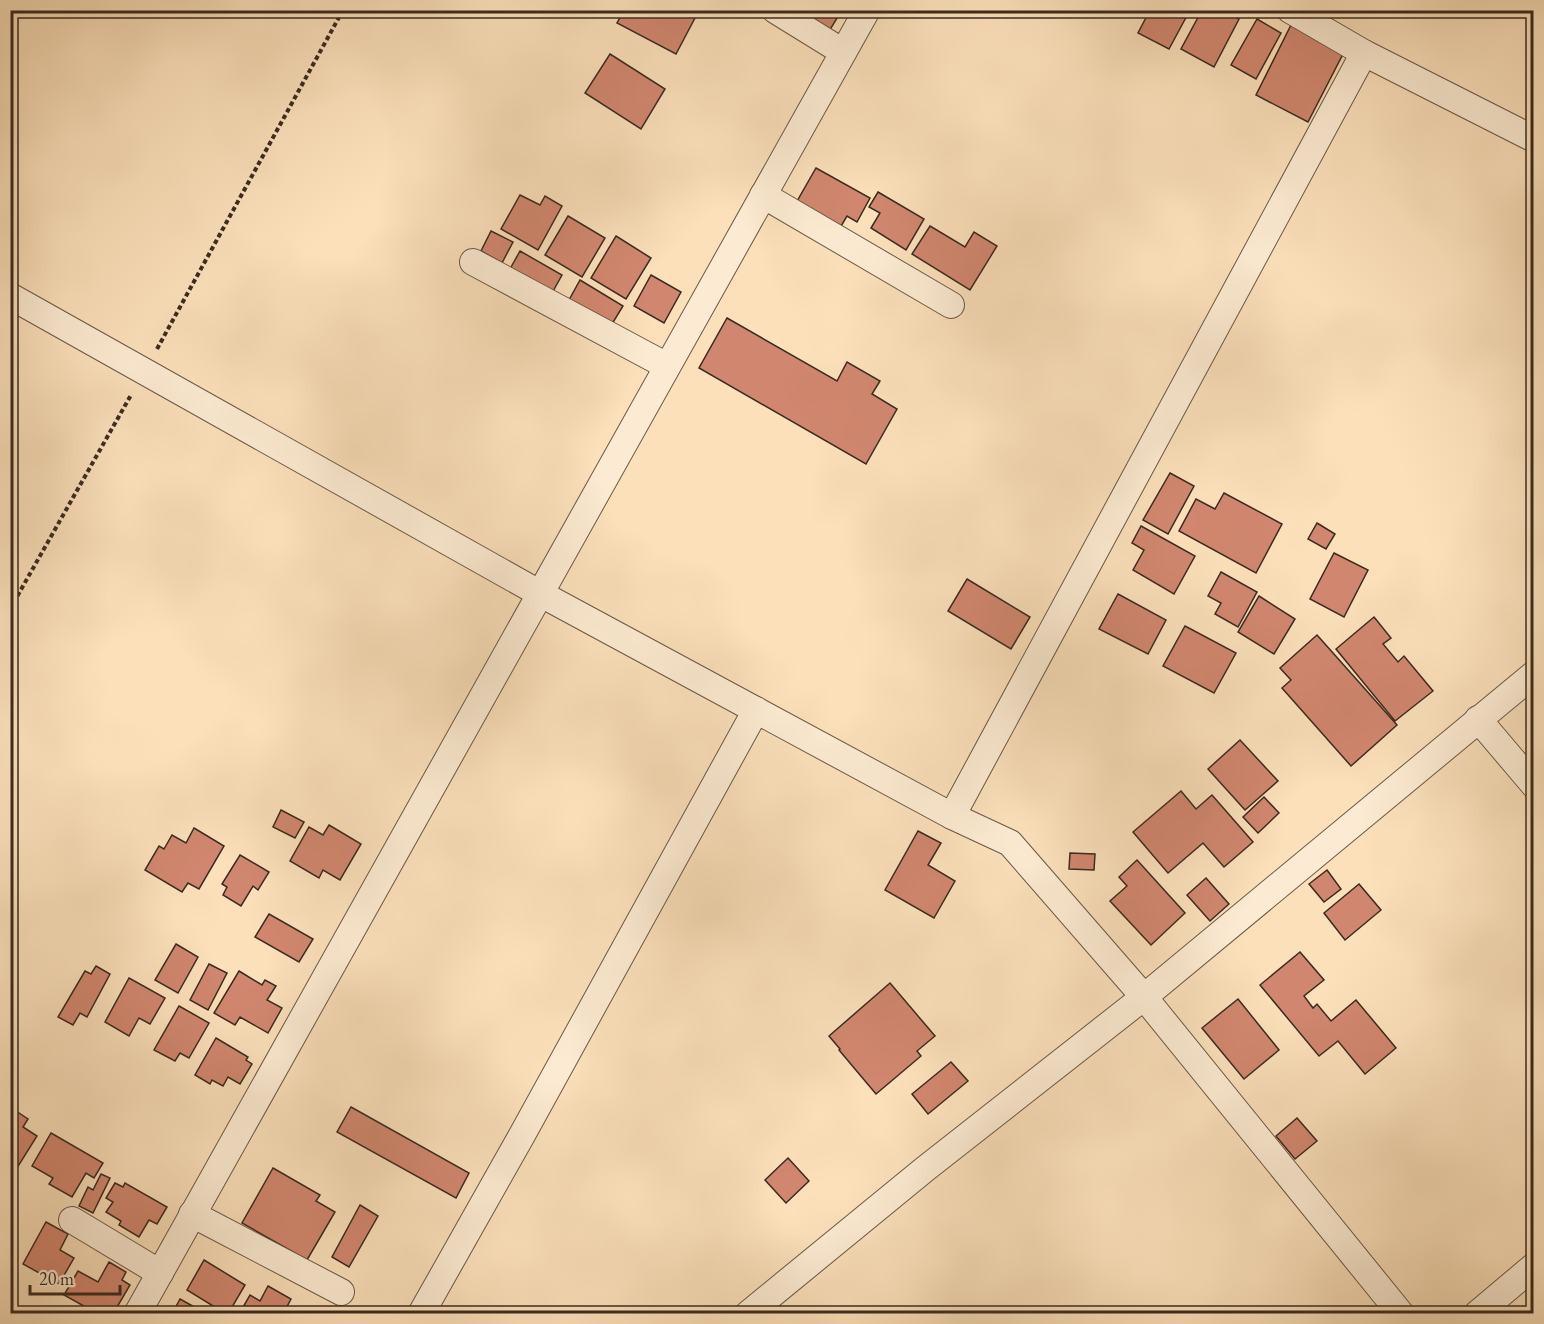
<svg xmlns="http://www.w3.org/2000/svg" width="1544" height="1324" font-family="'EB Garamond',serif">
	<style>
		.building { fill: #d1876f; stroke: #3b2b1f; stroke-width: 1.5 }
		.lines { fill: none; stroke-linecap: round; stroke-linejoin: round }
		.minor-casing { stroke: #6b5846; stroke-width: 28 }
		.path { stroke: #3b2b1f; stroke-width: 4; stroke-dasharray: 4.5 3; stroke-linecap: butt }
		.minor { stroke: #fcebd2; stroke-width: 26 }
	</style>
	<rect width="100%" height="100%" fill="#fbe0ba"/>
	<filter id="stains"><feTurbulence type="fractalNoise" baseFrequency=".00333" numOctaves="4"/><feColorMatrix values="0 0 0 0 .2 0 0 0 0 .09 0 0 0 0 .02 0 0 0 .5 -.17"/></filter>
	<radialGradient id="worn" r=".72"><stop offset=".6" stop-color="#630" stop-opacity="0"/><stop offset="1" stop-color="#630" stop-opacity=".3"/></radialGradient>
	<g class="building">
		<polygon points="624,10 684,10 696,16 676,54 617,23"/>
		<polygon points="795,10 842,10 828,33"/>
		<polygon points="1150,10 1190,10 1169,49 1138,33"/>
		<polygon points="1202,10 1223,10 1239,19 1214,67 1181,49"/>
		<polygon points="1257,19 1281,33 1256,79 1231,65"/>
		<polygon points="1291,25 1344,52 1308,122 1256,95"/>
		<polygon points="610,54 665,89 641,129 585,93"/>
		<polygon points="816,168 870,198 857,222 847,216 840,228 796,203"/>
		<polygon points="878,192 924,219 906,250 871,228 880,213 869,207"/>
		<polygon points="520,195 540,205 545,196 562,206 538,250 501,229"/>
		<polygon points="568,216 605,238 582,277 545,255"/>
		<polygon points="930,226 965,247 974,232 997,246 970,290 912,254"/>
		<polygon points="491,231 513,242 502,263 481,251"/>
		<polygon points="616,236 651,258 626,299 591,278"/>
		<polygon points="520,251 562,275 552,293 510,269"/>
		<polygon points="651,275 681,292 664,323 634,306"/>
		<polygon points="580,280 623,306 612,324 569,300"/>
		<polygon points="727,318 837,381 847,362 880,381 872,394 897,409 866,464 699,368"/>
		<polygon points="1170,473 1194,486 1168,534 1143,520"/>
		<polygon points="1224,493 1282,524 1256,573 1179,531 1196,499 1215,509"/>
		<polygon points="1317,523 1335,534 1326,549 1308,539"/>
		<polygon points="1141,526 1195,556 1174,594 1133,570 1144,550 1132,543"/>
		<polygon points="1334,553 1368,570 1344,617 1310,599"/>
		<polygon points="1221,572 1257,592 1238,627 1215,614 1221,603 1208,596"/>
		<polygon points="967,579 1030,617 1011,649 948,611"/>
		<polygon points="1118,594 1166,620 1148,654 1099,629"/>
		<polygon points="1259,596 1295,619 1274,654 1238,632"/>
		<polygon points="1374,617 1391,638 1383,644 1398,662 1404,656 1433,691 1395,721 1336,649"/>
		<polygon points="1185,626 1236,653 1214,693 1163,666"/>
		<polygon points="1317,635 1397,725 1351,766 1282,688 1291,680 1280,668"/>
		<polygon points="1240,740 1278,781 1245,810 1208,769"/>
		<polygon points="1181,791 1196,809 1212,795 1253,842 1224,867 1203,843 1168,873 1133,832"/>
		<polygon points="1264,797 1279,813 1258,833 1243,817"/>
		<polygon points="281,810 304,822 295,838 273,827"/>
		<polygon points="329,825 361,844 340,880 323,870 319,878 290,861 309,827 323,835"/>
		<polygon points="194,828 224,846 199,889 188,883 182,892 145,870 159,846 164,849 172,835 186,843"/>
		<polygon points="918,831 941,843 928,865 955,881 934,918 885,890"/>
		<polygon points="1070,853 1095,854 1094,870 1069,869"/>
		<polygon points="240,855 269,872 258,890 253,886 241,906 223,895 227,887 222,884"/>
		<polygon points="1137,860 1185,913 1151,945 1110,901 1127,886 1119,877"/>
		<polygon points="1327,870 1341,889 1324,902 1309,884"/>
		<polygon points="1206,878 1229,904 1210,921 1187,895"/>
		<polygon points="1359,884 1381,910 1345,940 1324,913"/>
		<polygon points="269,914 313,939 299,962 255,937"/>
		<polygon points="176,944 198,957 178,993 155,980"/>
		<polygon points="1300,952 1324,980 1304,996 1313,1008 1317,1004 1331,1021 1356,1000 1396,1048 1365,1074 1338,1041 1319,1056 1260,985"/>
		<polygon points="209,964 227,973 208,1010 190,1000"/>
		<polygon points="96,966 110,974 87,1017 80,1013 73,1025 58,1017 85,971 91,974"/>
		<polygon points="239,971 262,985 265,980 276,986 267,1000 282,1008 268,1033 240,1017 235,1025 214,1013"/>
		<polygon points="129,978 165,998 150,1024 139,1018 129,1036 105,1022"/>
		<polygon points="890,983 935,1036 917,1051 921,1056 876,1094 839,1050 840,1049 829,1036"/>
		<polygon points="1238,999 1279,1050 1244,1079 1202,1028"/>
		<polygon points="179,1006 209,1023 189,1058 180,1053 175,1061 154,1050"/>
		<polygon points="216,1038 248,1057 246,1060 252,1064 240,1084 228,1077 223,1086 212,1080 210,1084 195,1075"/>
		<polygon points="951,1062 968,1081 928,1114 912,1094"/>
		<polygon points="10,1107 28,1119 23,1127 37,1136 17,1168 10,1163"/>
		<polygon points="351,1107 469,1173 456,1198 337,1132"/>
		<polygon points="1297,1118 1317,1141 1295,1159 1276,1136"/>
		<polygon points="51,1133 103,1163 94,1178 86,1173 72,1197 49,1184 53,1178 32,1166"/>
		<polygon points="788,1158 809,1181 786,1203 765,1180"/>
		<polygon points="273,1168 320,1195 316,1201 335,1212 307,1260 242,1223"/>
		<polygon points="101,1174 110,1178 93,1213 79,1206 88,1187 93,1190"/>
		<polygon points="115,1183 123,1187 125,1183 167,1207 157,1224 149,1220 139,1237 119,1225 121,1221 106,1212 113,1202 106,1198"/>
		<polygon points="360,1205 378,1216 349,1267 332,1257"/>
		<polygon points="46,1222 68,1234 60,1250 74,1258 59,1284 23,1264"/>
		<polygon points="204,1260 245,1285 228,1314 226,1314 187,1290"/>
		<polygon points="109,1262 126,1272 122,1280 130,1285 113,1314 98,1314 64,1295 78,1271 98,1282"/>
		<polygon points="268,1286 291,1299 283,1314 239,1314 250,1295 260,1301"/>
		<polygon points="180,1299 207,1314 172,1314"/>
	</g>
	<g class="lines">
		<g class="minor-casing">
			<g id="minor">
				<polyline points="775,10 843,52"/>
				<polyline points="1290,10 1364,53 1534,139"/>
				<polyline points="763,195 951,305"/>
				<polyline points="473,262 667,366"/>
				<polyline points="10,296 539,593 952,816 1010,843 1144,997 1401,1314"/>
				<polyline points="1478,719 1534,785"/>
				<polyline points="952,816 1364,53"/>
				<polyline points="192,1214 341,1292"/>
				<polyline points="72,1220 160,1273"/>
				<polyline points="137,1314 867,10"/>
				<polyline points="421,1314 522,1135 756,710"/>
				<polyline points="748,1314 925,1169 1144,997 1534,674"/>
				<polyline points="1477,1314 1534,1266"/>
			</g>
		</g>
		<g class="path">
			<polyline points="157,349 343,10"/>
			<polyline points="10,609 131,395"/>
		</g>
		<use href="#minor" class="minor"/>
	</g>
	<rect width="1544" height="1324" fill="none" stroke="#fbe0ba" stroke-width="36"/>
	<rect x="12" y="12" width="1520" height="1300" fill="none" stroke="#3b2b1f" stroke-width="3"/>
	<rect x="18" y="18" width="1508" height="1288" fill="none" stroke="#3b2b1f" stroke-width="1.5"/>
	<path d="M30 1285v9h90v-9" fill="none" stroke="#3b2b1f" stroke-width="3"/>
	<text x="39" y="1285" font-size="18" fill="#3b2b1f" stroke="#fcebd2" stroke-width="4.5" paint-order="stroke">20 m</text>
	<rect width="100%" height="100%" filter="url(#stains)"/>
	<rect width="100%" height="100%" fill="url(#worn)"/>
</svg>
